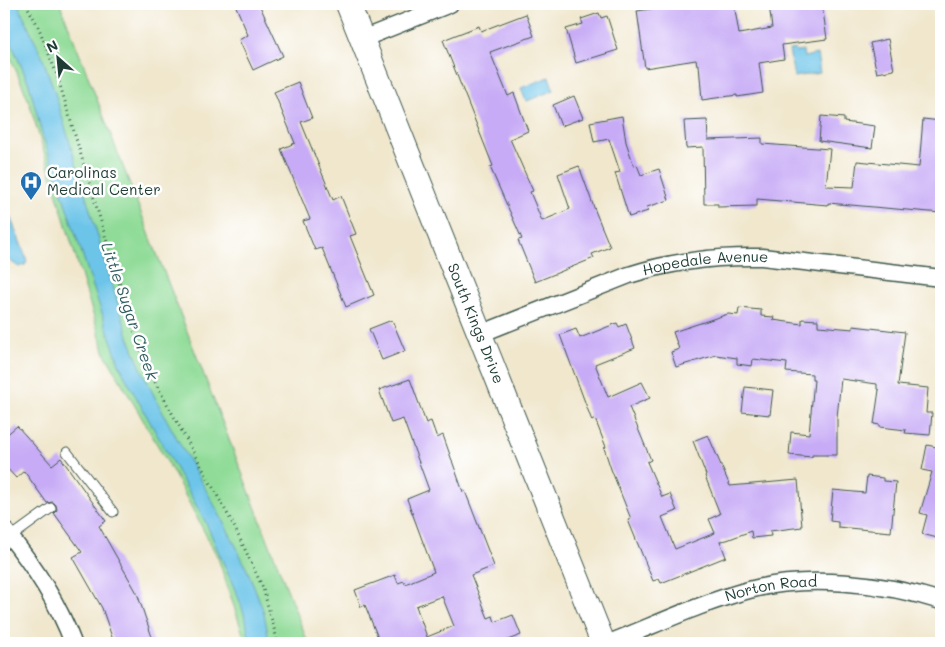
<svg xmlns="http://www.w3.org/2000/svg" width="945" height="647" font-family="Mali,sans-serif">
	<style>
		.green { fill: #8fdb97; stroke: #578c66 }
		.water { fill: #6cc4e9; stroke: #46808e }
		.building { fill: #c7abf6; fill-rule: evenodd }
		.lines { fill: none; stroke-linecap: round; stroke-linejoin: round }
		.lane-casing { stroke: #3e564b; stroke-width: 11 }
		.street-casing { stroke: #3e564b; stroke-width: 19 }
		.secondary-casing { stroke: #3e564b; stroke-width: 26 }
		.path { stroke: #3e564b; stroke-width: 3; stroke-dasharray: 1 4; stroke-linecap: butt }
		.lane { stroke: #fff; stroke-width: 9 }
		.street { stroke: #fff; stroke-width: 16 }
		.secondary { stroke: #fff; stroke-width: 24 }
		.labels { text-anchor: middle; stroke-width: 5; stroke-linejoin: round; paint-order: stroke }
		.poi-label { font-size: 15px; fill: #1f3d34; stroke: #fff; text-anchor: start }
		.street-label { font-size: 15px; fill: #1f3d34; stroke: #fff }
		.water-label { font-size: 16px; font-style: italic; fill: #325f61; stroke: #fff }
	</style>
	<rect width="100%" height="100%" fill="#fff"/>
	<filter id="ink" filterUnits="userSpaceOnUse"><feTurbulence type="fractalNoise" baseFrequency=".02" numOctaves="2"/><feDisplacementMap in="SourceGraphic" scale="10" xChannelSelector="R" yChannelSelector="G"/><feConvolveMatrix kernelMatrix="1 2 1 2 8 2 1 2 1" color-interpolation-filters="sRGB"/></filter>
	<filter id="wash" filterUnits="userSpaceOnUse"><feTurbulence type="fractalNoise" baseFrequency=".0096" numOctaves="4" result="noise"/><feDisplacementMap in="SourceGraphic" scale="20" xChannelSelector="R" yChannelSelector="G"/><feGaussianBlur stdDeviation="1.12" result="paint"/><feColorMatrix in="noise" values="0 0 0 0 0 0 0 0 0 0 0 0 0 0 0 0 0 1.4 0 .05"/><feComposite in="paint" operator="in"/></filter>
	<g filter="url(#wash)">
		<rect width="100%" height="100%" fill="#f0e7cd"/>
		<polygon class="green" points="4,4 60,4 308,643 246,643 218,558 173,472 105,354 28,99 4,42"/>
		<g class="water">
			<path d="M4,4h14l24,52 12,34 74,246c34,93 97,171 131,263 6,14 8,29 10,44h-19l-4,-23 -7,-21 -33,-76 -81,-146 -7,-16 -76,-227 -13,-50 -17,-39 -8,-30z"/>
			<polygon points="795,49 796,52 803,51 804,57 817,54 820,73 794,77 789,50"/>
			<polygon points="549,77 554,90 527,101 525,99 521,88"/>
			<polygon points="4,201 26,257 27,262 25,265 19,267 4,257"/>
		</g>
		<g id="blocks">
			<g class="building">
				<polygon points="235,4 259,4 283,56 253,70 239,40 248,35"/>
				<polygon points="650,4 734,4 739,34 772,28 769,4 822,4 827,39 782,45 784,59 759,63 763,93 737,97 737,95 702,100 699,65 697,65 696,60 645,68 637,11 651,9"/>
				<polygon points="599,13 601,18 607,16 618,50 576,63 566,29 583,24 581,19"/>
				<polygon points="526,14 534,36 490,52 508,96 514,93 528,131 510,139 533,191 530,192 542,221 570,209 558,174 579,166 596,213 610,247 592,254 594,258 535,282 518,240 522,239 490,167 493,166 443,40 479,26 481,31"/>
				<polygon points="888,39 894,70 877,73 870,43"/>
				<polygon points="298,82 312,118 301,122 333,200 341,196 356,234 350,236 374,295 346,307 322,248 315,250 303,221 310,219 281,149 295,143 274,92"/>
				<polygon points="574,96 583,118 561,126 553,105"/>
				<polygon points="622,116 626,142 634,166 637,165 641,175 659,169 669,200 647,207 648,211 629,217 615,173 620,172 609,139 594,142 590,122"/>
				<polygon points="821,116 844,118 844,122 875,126 872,148 819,141"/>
				<polygon points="923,119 941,121 941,213 828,203 828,205 757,199 757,206 718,207 718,204 704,204 703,147 686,148 684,121 707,120 708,140 762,138 762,144 830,149 826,186 854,187 857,161 919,167"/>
				<polygon points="739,308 761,310 761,316 774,317 773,320 802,324 802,319 818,320 818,326 853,329 853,326 905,332 898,385 928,388 926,413 932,413 930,435 905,433 906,430 880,427 880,425 874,424 879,390 877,389 877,384 841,379 837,417 837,455 812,455 812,457 789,455 791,432 809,434 814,380 812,380 812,374 786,372 787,363 753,359 752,366 737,364 737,358 716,355 676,367 671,352 679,349 673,332 728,314 738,315"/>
				<polygon points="392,320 405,351 382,360 369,329"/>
				<polygon points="617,323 619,327 626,324 635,348 595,364 608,397 642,382 650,398 629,407 651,460 647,462 662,497 670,494 677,511 662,517 675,549 715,533 709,519 720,514 705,476 706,475 693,441 708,435 730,486 798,480 802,527 770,531 771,536 752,538 751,531 727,540 720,541 726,557 661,583 659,579 653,581 628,520 631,519 611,469 604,448 606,447 595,419 592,421 560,335 576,329 580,338"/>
				<path d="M410,379l16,44 5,-2 6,17 6,-3 20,57 2,-1 29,75 -23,9 17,43 5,-2 2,6 18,-7 8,20 -21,8h-120l-15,-38 -4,2 -6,-17 40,-15 3,8 6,-2 1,3 29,-12 -27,-73 22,-9 -26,-71 -12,4 -12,-33zM442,596l12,30 -27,11 -11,-31z"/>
				<polygon points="745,387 773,390 770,415 742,412"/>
				<polygon points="17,426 52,465 61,458 106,521 99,526 137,593 154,643 114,643 102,608 73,557 82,552 54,513 57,510 56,505 53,502 47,503 24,471 16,478 4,465 4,437"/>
				<polygon points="927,445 941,448 941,539 922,534 927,515 920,513 932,472 922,470"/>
				<polygon points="867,476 883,478 883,481 896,482 891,532 838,527 838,522 830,521 833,490 865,493"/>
			</g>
		</g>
	</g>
	<g filter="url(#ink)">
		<use href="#blocks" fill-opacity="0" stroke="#3e564b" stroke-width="1"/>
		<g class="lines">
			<g class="lane-casing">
				<g id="lane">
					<polyline points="67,452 113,512"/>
					<polyline points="11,537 51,508"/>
				</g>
			</g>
			<g class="street-casing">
				<g id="street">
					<polyline points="362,39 450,4"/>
					<path id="s1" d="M480,334l149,-59c43,-14 88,-19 133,-18l179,21"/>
					<path d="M4,529c28,34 54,73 69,114"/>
					<path id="s2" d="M609,643c46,-18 92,-40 140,-53 58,-16 135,-7 192,11"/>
				</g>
			</g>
			<g class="secondary-casing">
				<g id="secondary">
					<path id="s3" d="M348,4l255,639"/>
				</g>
			</g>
			<polyline class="path" points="26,4 38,26 57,75 131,322 150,373 233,524 263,588 278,643"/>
			<use href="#lane" class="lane"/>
			<use href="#street" class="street"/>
			<use href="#secondary" class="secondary"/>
		</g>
	</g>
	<defs>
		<g id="hospital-pin" transform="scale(1.125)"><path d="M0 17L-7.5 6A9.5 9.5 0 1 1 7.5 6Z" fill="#1f6fb2" stroke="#fff"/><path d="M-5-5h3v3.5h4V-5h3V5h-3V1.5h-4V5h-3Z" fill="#fff"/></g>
	</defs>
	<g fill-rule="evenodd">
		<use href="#hospital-pin" x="31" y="182"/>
	</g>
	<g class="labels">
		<g class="poi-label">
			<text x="47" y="178">Carolinas<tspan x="47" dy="17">Medical Center</tspan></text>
		</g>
		<g class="street-label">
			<text dy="5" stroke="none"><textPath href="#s1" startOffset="238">Hopedale Avenue</textPath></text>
			<text dy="5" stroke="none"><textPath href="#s3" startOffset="344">South Kings Drive</textPath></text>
			<text dy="5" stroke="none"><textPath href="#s2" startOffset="172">Norton Road</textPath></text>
		</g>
		<g class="water-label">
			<text transform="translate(130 311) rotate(71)" y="6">Little Sugar Creek</text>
		</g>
	</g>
	<rect width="945" height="647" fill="none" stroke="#fff" stroke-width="20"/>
	<g transform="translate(58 58) rotate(333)" stroke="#ffffff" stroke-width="4" paint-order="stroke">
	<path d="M0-4L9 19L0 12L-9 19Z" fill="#1f3d34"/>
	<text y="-8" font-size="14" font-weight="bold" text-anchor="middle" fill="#1f3d34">N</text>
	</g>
</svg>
